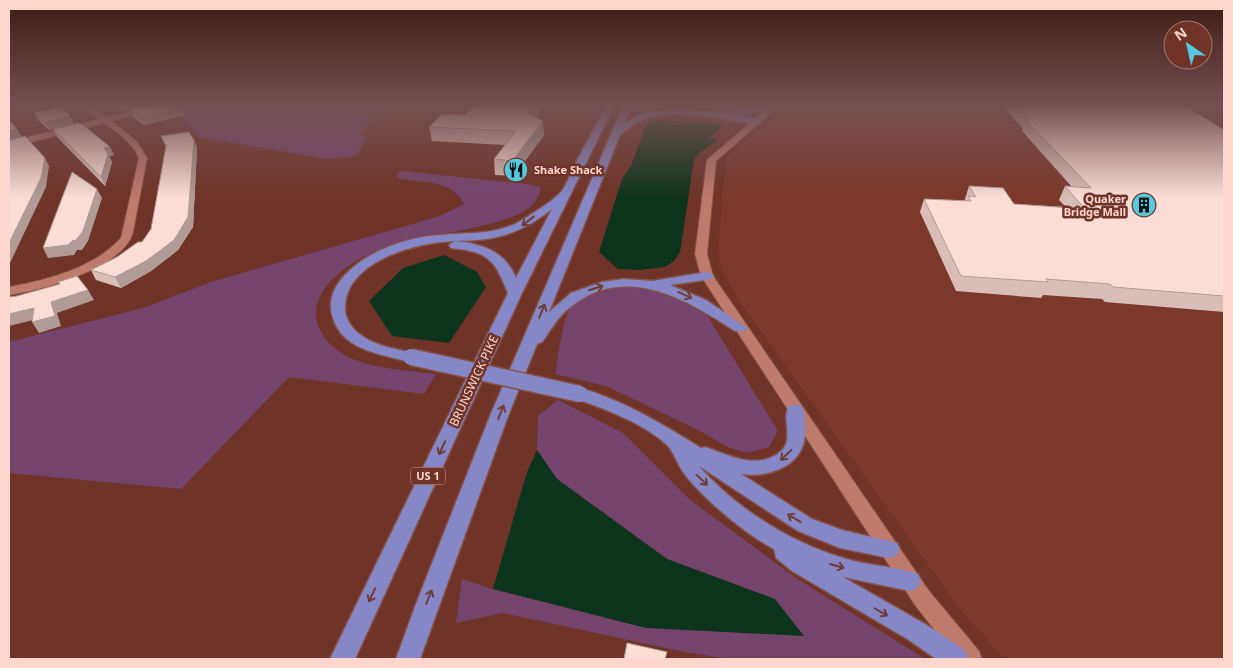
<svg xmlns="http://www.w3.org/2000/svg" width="1233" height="668" font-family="'Noto Sans',sans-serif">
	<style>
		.built { fill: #7c382a }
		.green { fill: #75446d }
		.water { fill: #0d341c }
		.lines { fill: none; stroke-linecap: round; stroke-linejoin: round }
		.minor-casing { stroke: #855147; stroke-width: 2 }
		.trunk-casing { stroke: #855147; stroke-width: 3 }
		.minor { fill: #be7a6b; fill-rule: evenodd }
		.trunk { fill: #8687c6; fill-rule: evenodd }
		.trunk-bridge-casing { stroke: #855147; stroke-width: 19; stroke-linecap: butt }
		.trunk-bridge { stroke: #8687c6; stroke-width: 16 }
		.wall { fill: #d9beb8 }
		.shaded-wall { fill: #b09b96 }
		.building { fill: #fcddd6; stroke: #b09b96 }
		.oneway { stroke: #713b37 }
		.labels { text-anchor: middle; stroke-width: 5; stroke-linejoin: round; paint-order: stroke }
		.far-poi-label { font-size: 11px; font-weight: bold; fill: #fdd7ce; stroke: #6f3327; text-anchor: start }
		.shield { fill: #6f3327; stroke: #d2a69c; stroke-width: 1 }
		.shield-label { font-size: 11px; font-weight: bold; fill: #fdd7ce }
		.street-label { font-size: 12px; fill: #fdd7ce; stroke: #6f3327 }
	</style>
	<rect width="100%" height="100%" fill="#6f3327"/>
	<polygon class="built" points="788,104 1224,104 1224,659 1004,659 958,606 739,301 722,271 718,256 722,194 727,158"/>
	<g class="green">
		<polygon points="173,104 330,104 380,108 360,135 367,137 356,156 328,159 199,137"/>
		<path d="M401,171l126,13 14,3c-3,16 -12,23 -27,29 -59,24 -128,14 -178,60 -10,9 -19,21 -20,35 -1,20 14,36 31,45 20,12 64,15 89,18l-12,20 -135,-17 -108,112 -172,-16v-131l134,-34 68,-26 229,-66 24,-12c-12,-26 -42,-20 -66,-26l-2,-4z"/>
		<path d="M612,287c40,0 63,2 95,28l71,116 -9,16 -22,6 -19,-6 -30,-17 -92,-44 -51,-12c4,-17 7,-64 21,-73 10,-7 24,-11 36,-14z"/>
		<polygon points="558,400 623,433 689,499 796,578 925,659 730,659 684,652 503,613 456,623 462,579 493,589 646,628 775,599 667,559 557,479 537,450 538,416"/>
	</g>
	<g class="water">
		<polygon points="655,120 713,123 720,124 723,127 709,138 717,140 698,154 694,160 680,252 674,261 665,267 640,270 618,269 599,252 622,179 631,166 646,125"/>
		<polygon points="444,255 477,272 486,287 449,343 392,336 369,301 403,268"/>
		<polygon points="537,450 557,479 667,559 775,599 804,636 646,628 493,589 527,472"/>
	</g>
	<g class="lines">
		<g class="minor-casing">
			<g id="minor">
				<path d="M76,104h10l20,13 57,-13h14l-65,17 24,20 11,17 -14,74c-9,36 -91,58 -124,63v-8c38,-7 85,-19 112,-49l18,-80c-7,-16 -21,-25 -35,-35l-95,25v-6l90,-23z"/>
				<polygon points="772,104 781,104 716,161 707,254 713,276 929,591 979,651 982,659 957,659 915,605 701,276 695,254 707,160"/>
			</g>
		</g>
		<g class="trunk-casing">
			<g id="trunk">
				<path d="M607,104h8l-93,189 -167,366h-25l178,-366c-9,-20 -13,-37 -38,-42 -6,-2 -13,-2 -19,-3l-2,-3 6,-4c-38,1 -110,20 -110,67 0,12 8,22 17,28 16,11 36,13 55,18l2,3 -2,3 -6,2c-27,-7 -66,-11 -77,-41 -7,-17 -2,-32 10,-45 23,-25 62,-39 96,-41 30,-3 57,1 84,-16 12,-8 28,-17 37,-27 5,-6 9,-17 12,-24 11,-21 23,-42 34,-64zM552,209l-36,69c-11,-27 -33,-34 -61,-37 41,0 65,-7 97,-32z"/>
				<path d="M624,104h8l-7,19c9,-6 18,-10 28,-11 20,-4 94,-1 108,10l-4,3c-29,-6 -87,-17 -115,-5 -8,3 -15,9 -22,15l-71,177 22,-19 31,-11 21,-3 29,2 55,-9 7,4 -2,3 -42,6 36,15 41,28 -2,3h-10c-50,-33 -112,-69 -167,-22 -11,9 -18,22 -26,33l-5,2 -29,72 -88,243h-24l20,-55 74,-188z"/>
				<path d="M768,104h13c-10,7 -42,14 -51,7 9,-6 27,-3 38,-7z"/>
				<path d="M580,388c45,13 82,36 121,60l4,-1c22,7 48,22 71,8 6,-4 10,-8 11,-15 2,-11 -4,-25 2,-34l6,-2 6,2c4,6 4,15 4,23 2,36 -34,49 -64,45l71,45 30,11 55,13 3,6 -3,6 -8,3 -49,-10 -42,-17 -99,-65c38,44 98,81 155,95 21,5 44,6 64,13l3,7 -3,7 -8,3 -67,-14 82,47 40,26 3,9h-32l-27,-19 -117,-69 -16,-13 -2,-9c-27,-14 -69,-49 -88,-73 -8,-9 -12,-25 -20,-32 -25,-22 -61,-35 -92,-46l-2,-4 2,-4z"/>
			</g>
		</g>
		<use href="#minor" class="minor"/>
		<use href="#trunk" class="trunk"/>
		<g class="trunk-bridge-casing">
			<polyline id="trunk-bridge" points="411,357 580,394"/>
		</g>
		<use href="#trunk-bridge" class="trunk-bridge"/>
	</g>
	<g class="wall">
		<polygon points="114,104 176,104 182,108 185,115 144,125 133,117 130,110 133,109 124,111"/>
		<polygon points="476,104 545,104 536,117 544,135 514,176 495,175 494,159 505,145 432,141 429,127 465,115"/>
		<polygon points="1001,104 1182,104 1224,130 1224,312 1105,302 1102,299 1043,295 1041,298 956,291 920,212 924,199 966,201 965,199 969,186 1014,204 1066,207 1059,200 1065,186 1072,187 1022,131 1023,129"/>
		<polygon points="34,113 74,123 49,130 38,120"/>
		<polygon points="53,129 114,155 109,156 112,162 105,186 57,137"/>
		<polygon points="194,140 197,148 193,227 178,250 151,271 121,288 96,280 91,270 117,257 142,242 151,229"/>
	</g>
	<g class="shaded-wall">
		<polygon points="121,104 154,104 124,111"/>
		<polygon points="534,104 545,104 528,127 527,113"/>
		<polygon points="182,108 185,115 144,125 140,117"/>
		<polygon points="70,116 74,123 49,130 45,122"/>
		<polygon points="543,121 544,135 514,176 512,161"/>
		<polygon points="17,129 22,137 9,140 9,131"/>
		<polygon points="194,140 197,148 193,227 178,250 151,271 121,288 115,277 174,240"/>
		<polygon points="110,147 114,155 109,156 112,162 105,186 101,177 104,148"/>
		<polygon points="45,158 49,166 46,187 9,265 9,243"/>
		<polygon points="97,189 102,198 88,241 82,250 77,250 74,255 48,258 43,248"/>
		<polygon points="88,290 94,300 57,313 61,326 39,333 32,322 51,302"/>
		<polygon points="34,308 41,318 9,326 9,314"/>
	</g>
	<g class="building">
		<polygon points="152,104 176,104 182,108 140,117 130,110"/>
		<polygon points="476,104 534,104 527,113 543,121 512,161 494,159 516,131 429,127 442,114 465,115"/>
		<polygon points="1015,104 1182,104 1224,130 1224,296 1113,287 1110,284 1046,279 1048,282 961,276 924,199 971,201 968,196 976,197 969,186 1003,188 1014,204 1085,209 1065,186 1091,188 1026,120 1030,120"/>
		<polygon points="61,107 70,116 45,122 34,113"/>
		<polygon points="9,120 17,129 9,131"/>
		<polygon points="78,123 83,125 110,147 104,148 108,154 101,177 53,129"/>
		<polygon points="189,132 194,140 188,217 174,240 146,261 115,277 91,270 117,257 138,242 142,242 151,229 166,146 161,136"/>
		<polygon points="25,136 45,158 41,178 9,243 9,140"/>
		<polygon points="72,172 97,189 83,231 76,240 72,241 68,245 43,248"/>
		<polygon points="77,276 88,290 51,302 55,316 32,322 34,308 9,314 9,297 17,296 60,284 58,282"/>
		<polygon points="627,643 667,652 665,659 624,659"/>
	</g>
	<defs><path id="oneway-shaft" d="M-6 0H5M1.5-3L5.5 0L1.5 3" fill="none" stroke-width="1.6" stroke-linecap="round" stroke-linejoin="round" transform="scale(1.25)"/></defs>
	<g class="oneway">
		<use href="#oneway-shaft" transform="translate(528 221) rotate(142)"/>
		<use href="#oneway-shaft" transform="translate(596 288) rotate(-17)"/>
		<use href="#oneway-shaft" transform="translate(685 295) rotate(24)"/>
		<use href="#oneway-shaft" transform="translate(542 311) rotate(-68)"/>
		<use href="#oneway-shaft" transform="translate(501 412) rotate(-68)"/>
		<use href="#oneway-shaft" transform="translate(442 448) rotate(115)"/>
		<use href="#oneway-shaft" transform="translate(786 455) rotate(137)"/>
		<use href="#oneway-shaft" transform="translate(702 480) rotate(43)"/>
		<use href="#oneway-shaft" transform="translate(794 518) rotate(-149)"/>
		<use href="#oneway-shaft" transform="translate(837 566) rotate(16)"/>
		<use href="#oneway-shaft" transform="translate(372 595) rotate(115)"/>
		<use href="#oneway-shaft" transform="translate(429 597) rotate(-69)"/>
		<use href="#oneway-shaft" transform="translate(881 612) rotate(30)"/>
	</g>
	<linearGradient id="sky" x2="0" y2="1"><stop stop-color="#3d1c15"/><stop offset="0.53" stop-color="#745052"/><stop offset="1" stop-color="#745052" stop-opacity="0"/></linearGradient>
	<rect width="1233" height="198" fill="url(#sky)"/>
	<defs>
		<g id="restaurant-disc" transform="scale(1.25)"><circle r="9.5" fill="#56c9e0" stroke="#6f3327"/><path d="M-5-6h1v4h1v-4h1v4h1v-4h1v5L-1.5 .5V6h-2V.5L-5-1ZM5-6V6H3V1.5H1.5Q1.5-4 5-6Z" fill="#111"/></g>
		<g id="building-disc" transform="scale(1.25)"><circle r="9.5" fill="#56c9e0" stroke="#6f3327"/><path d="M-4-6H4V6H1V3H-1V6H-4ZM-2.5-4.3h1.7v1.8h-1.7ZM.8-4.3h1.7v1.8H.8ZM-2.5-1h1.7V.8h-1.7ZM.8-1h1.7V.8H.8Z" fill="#111"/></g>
	</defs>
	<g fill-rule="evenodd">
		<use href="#restaurant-disc" x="516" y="170"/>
		<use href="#building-disc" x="1144" y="205"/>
	</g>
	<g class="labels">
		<g class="far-poi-label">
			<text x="534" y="174">Shake Shack</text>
			<text x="1126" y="203" text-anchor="end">Quaker<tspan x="1126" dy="13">Bridge Mall</tspan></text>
		</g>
		<rect class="shield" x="410.5" y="467.5" width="35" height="17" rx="4"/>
		<g class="shield-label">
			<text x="428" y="480">US 1</text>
		</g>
		<g class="street-label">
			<text transform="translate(474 381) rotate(-65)" y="4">BRUNSWICK PIKE</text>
		</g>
	</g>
	<rect width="1233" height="668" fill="none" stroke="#fdd7ce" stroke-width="20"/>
	<g transform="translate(1188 45) rotate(326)"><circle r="24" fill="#6f3327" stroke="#a8756a"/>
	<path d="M0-4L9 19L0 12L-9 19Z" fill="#56c9e0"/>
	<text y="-8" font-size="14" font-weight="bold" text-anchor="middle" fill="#fdd7ce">N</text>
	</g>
</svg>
